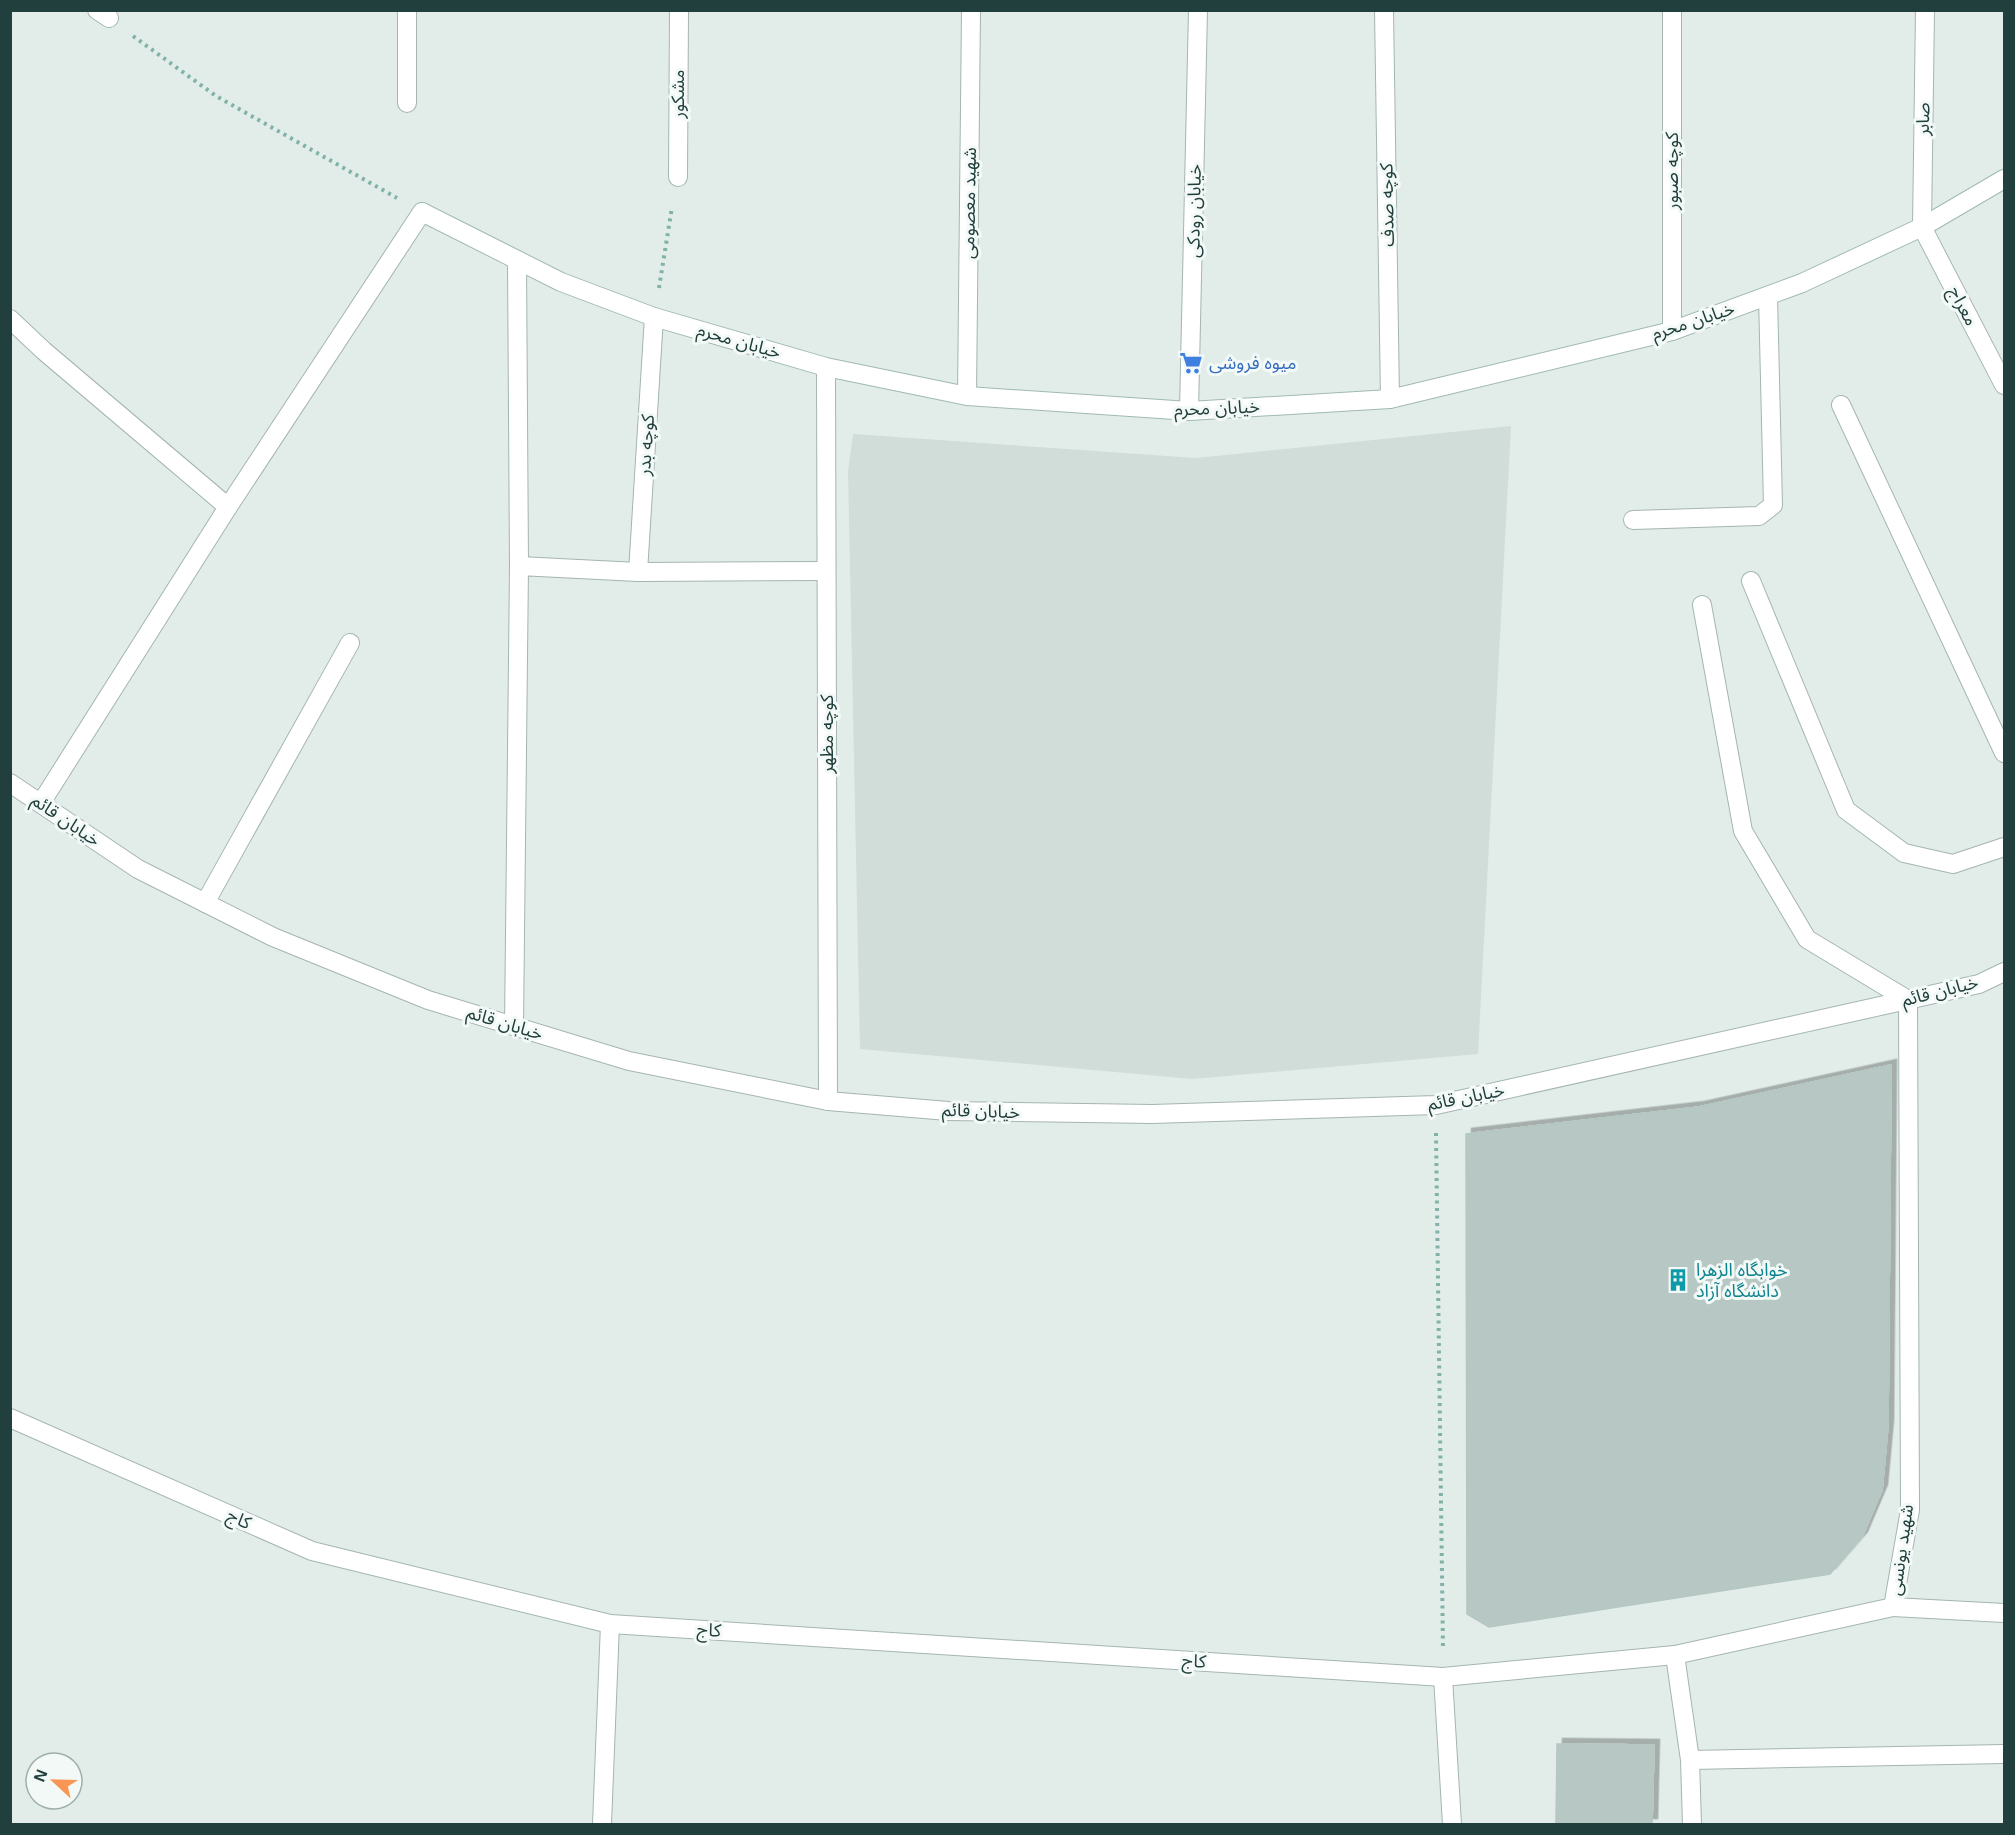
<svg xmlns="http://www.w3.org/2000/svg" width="2015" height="1835" font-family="Helvetica,'Noto Sans Arabic',sans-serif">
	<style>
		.built { fill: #d0ddd9 }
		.building { fill: #b7c8c4; stroke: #b4c7c2; stroke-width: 1.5; filter: url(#shadow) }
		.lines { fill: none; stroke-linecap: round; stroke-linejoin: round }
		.street-casing { stroke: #a4b5b2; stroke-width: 20 }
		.secondary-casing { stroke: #a0b9b4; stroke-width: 20 }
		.path { stroke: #81b2aa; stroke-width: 4; stroke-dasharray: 3 4.5; stroke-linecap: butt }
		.street { stroke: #fff; stroke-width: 18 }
		.secondary { stroke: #fff; stroke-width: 18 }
		.labels { text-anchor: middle; stroke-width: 6; stroke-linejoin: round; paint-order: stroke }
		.street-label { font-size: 18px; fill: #213f3c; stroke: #f3f9f7 }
		.shop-label { font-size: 18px; fill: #366cbe; stroke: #f3f9f7; text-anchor: start }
		.culture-label { font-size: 18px; fill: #0d838f; stroke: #f3f9f7; text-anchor: start }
	</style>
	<defs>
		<filter id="shadow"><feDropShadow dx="5.5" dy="-5.5" stdDeviation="0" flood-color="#0004"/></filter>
	</defs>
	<rect width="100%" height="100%" fill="#e2edea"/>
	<polygon class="built" points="1511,426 1478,1054 1192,1079 860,1049 848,471 853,434 1196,458"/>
	<g class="building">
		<polygon points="1891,1065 1888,1426 1882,1490 1862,1537 1830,1574 1489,1627 1467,1614 1466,1134 1699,1107"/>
		<polygon points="1557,1744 1654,1745 1652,1824 1556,1824"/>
	</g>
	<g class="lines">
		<g class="street-casing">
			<g id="street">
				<polyline points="1384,10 1390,399"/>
				<polyline points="1672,10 1672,331"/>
				<polyline points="1925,10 1922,227 2004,385"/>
				<polyline points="407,103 407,10"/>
				<polyline points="678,177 679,10"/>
				<polyline points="517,260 519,566"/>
				<polyline points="10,319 44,351 228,507"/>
				<polyline points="826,367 828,1101"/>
				<polyline points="967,396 971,10"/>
				<polyline points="1841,405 2004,753"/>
				<polyline points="1189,411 1198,10"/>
				<polyline points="1633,520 1759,516 1773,505 1768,296"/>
				<polyline points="638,572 654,317"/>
				<polyline points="1751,581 1846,810 1904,853 1953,864 2004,847"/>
				<polyline points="10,783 138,869 273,937 428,1000 629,1061 828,1101 948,1111 1152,1114 1436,1105 1979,984 2004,972"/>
				<polyline points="41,803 228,507 422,212"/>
				<polyline points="205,903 350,643"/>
				<polyline points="514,1026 519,566 638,572 826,571"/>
				<polyline points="10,1418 312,1551 610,1624 1443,1677 1675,1655 1893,1607 1910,1510 1908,1000 1807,939 1743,831 1702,605"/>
				<polyline points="1893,1607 2004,1613"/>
				<polyline points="1675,1655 1690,1760 2004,1754"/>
				<polyline points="1443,1677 1452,1824"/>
				<polyline points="1690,1760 1692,1824"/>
				<polyline points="602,1824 610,1624"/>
			</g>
		</g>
		<g class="secondary-casing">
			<g id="secondary">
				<polyline points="97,10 109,18"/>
				<polyline points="422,212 561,282 654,317 826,367 967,396 1189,411 1390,399 1672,331 1802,283 1922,227 2004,179"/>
			</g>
		</g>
		<g class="path">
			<polyline points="133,36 216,96 397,198"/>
			<polyline points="659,288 672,207"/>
			<polyline points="1436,1133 1443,1648"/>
		</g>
		<use href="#street" class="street"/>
		<use href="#secondary" class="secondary"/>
	</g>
	<defs>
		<g id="supermarket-bare" transform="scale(1.8)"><path d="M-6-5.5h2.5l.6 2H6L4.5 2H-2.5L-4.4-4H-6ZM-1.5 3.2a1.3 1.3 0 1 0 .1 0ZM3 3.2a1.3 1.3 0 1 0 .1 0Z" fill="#3f7fe0" stroke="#f3f9f7" stroke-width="2.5" paint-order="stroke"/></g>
		<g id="building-bare" transform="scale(1.8)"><path d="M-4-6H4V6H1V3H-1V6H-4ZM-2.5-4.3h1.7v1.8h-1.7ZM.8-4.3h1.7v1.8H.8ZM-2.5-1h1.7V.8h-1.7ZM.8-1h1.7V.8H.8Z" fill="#0f9aa8" stroke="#f3f9f7" stroke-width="2.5" paint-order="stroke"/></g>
	</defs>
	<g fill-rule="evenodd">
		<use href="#supermarket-bare" x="1191" y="363"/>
		<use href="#building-bare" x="1678" y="1280"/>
	</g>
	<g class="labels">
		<g class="street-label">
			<text transform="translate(678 94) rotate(-90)" y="6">مشکور</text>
			<text transform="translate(1923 119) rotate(-89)" y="6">صابر</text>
			<text transform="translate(1672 171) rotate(-90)" y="6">کوچه صبور</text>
			<text transform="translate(969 203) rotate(-89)" y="6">شهید معصومی</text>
			<text transform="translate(1387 205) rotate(-91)" y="6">کوچه صدف</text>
			<text transform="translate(1194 211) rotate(-89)" y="6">خیابان رودکی</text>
			<text transform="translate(1963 306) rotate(62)" y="6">معراج</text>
			<text transform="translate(1693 321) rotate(-18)" y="6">خیابان محرم</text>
			<text transform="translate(739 341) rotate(16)" y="6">خیابان محرم</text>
			<text transform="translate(1217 408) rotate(-2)" y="6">خیابان محرم</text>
			<text transform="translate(646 445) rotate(-86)" y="6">کوچه بدر</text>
			<text transform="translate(827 734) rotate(-90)" y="6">کوچه مظهر</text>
			<text transform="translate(66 820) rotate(34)" y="6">خیابان قائم</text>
			<text transform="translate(1940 991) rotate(-14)" y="6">خیابان قائم</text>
			<text transform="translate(505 1023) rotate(17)" y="6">خیابان قائم</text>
			<text transform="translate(1466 1097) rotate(-11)" y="6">خیابان قائم</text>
			<text transform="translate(981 1111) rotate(2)" y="6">خیابان قائم</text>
			<text transform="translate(239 1519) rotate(24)" y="6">کاج</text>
			<text transform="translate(1901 1550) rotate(-82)" y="6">شهید یونسی</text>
			<text transform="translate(709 1630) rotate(4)" y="6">کاج</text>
			<text transform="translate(1194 1661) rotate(4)" y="6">کاج</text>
		</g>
		<g class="shop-label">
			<text x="1209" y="369">میوه فروشی</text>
		</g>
		<g class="culture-label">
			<text x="1696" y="1276">خوابگاه الزهرا<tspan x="1696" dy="21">دانشگاه آزاد</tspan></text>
		</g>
	</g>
	<rect width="2015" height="1835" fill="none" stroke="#213f3c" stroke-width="24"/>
	<g transform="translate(54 1781) rotate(292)"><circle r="28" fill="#f3f9f7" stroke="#9fafac" stroke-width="1.5"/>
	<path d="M0-4.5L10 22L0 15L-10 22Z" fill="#f89755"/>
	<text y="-9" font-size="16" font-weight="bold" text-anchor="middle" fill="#213f3c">N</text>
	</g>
</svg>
